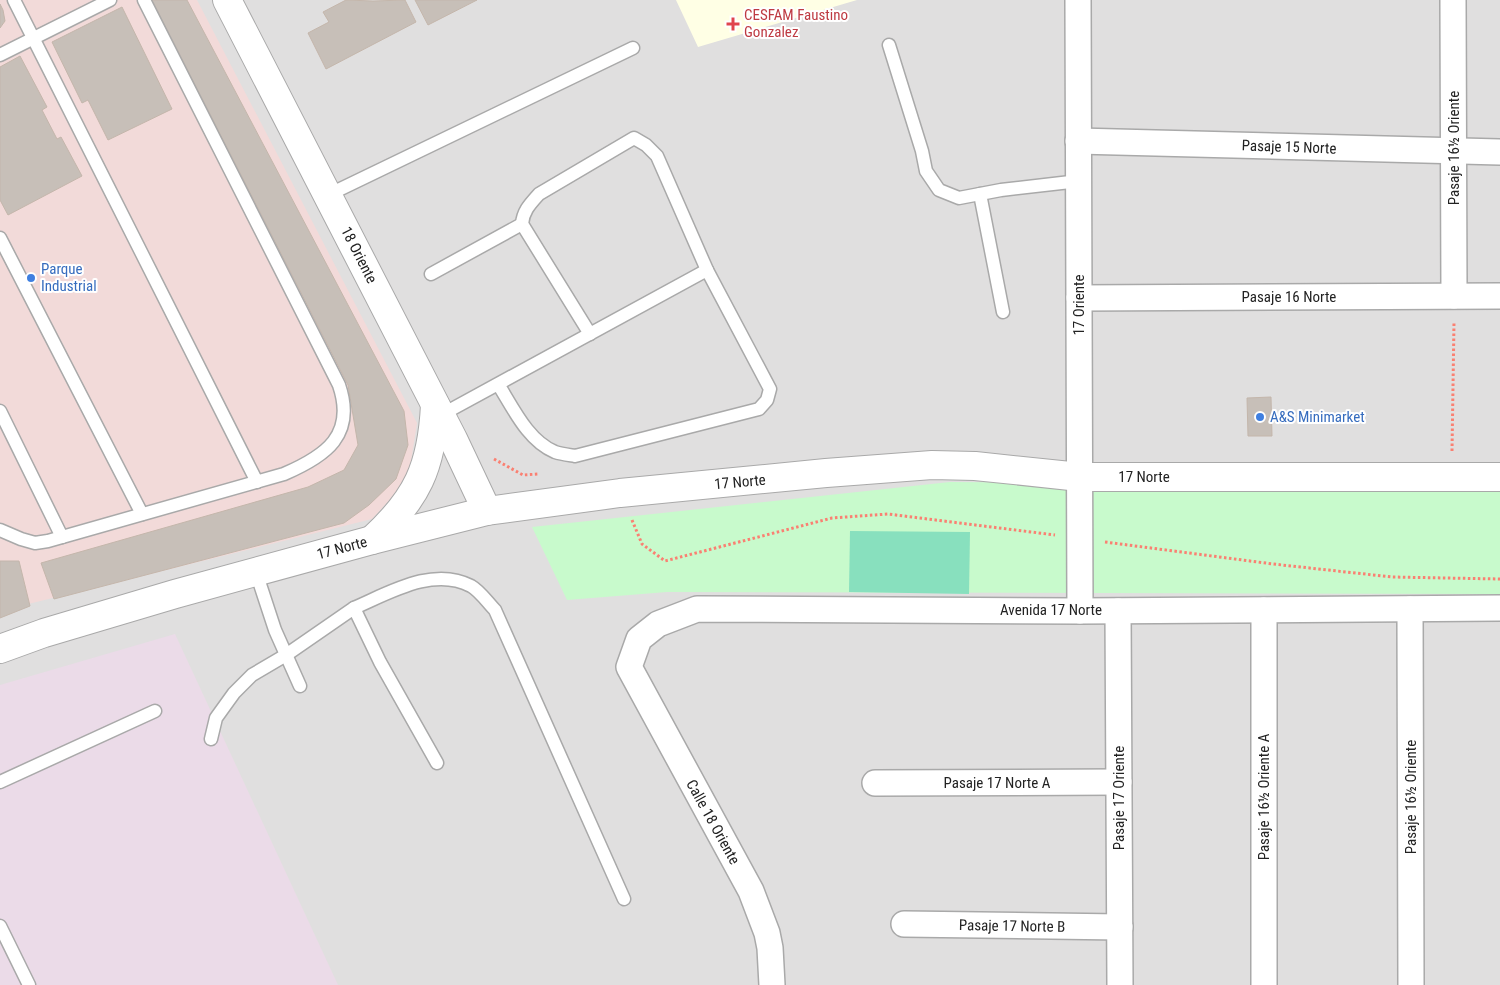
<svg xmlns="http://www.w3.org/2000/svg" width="1500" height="985" font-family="'Roboto Condensed',sans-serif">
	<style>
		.residential { fill: #e0dfdf }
		.commercial { fill: #f2dad9 }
		.industrial { fill: #ebdbe8 }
		.education { fill: #ffffe5 }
		.park { fill: #c8facc }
		.pitch { fill: #88e0be }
		.building { fill: #c7bfb8; stroke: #c4b6ab }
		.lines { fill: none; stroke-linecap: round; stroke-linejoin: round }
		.service-casing { stroke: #a9a9a9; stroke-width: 15 }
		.minor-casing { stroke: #a9a9a9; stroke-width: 28 }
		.tertiary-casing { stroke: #a9a9a9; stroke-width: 30 }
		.path { stroke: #fa8072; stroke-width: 3; stroke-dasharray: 2.5 2.5; stroke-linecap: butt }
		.service { stroke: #fff; stroke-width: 12 }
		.minor { stroke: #fff; stroke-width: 25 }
		.tertiary { stroke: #fff; stroke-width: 28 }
		.health-dot { fill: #e0444e; stroke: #fff; stroke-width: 2 }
		.shop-dot { fill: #3f7fe0; stroke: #fff; stroke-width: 2 }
		.labels { text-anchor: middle; stroke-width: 4; stroke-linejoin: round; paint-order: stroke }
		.health-label { font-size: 15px; fill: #be3a42; stroke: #fff; text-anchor: start }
		.street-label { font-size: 15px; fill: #222; stroke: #fff }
		.shop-label { font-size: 15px; fill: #366cbe; stroke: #fff; text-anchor: start }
	</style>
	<rect width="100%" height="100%" fill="#f2efe9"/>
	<rect class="residential" x="0" y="0" width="1500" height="985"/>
	<polygon class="commercial" points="0,0 197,0 417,423 408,480 372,519 0,611"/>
	<polygon class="industrial" points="175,634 338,985 0,985 0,685"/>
	<polygon class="education" points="676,0 857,0 698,47"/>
	<polygon class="park" points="950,482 1500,486 1500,594 667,592 567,600 532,527"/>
	<polygon class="pitch" points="850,531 970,532 969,594 849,592"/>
	<g class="building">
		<polygon points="152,0 187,0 404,411 408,445 396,479 369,505 344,523 54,599 41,563 308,487 344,470 358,445 348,385"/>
		<polygon points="346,0 373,1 405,0 416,22 326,69 308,33 329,22 323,12"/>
		<polygon points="415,0 477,0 428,25"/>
		<polygon points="0,4 3,10 5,21 0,28"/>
		<polygon points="122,7 172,109 108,140 88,100 82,103 52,42"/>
		<polygon points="20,56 47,107 42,110 57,139 61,137 82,176 8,215 0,200 0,67"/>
		<polygon points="1271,397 1272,436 1248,436 1247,398"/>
		<polygon points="0,561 19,561 30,606 0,618"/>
	</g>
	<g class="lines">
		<g class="service-casing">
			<g id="service">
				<polyline points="14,0 257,482"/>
				<polyline points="889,45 922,151 926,171 939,190 959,198 1001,190 1079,181"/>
				<polyline points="0,55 110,0"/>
				<polyline points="980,194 1003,312"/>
				<polyline points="328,195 633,48"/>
				<polyline points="0,238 142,514"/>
				<polyline points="431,274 522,224"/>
				<path d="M590,334l-68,-110c1,-13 8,-20 17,-30l95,-56 12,7 11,11 50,114"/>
				<polyline points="0,411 62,537"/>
				<path d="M441,415l266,-145 63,119 -3,11 -8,9 -184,47c-6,-1 -14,-2 -20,-4 -27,-11 -42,-44 -57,-68"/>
				<path d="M0,530l21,9 14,4 13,-2 236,-67c42,-18 72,-39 55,-89l-195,-385"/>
				<polyline points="256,572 275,630 300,686"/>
				<path d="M354,608c35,-15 79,-42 117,-22 9,5 17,17 24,24l129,289"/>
				<polyline points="211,739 216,718 234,693 252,675 286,655 354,608 380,662 437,763"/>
				<polyline points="0,782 155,711"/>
				<polyline points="0,926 29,985"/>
			</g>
		</g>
		<g class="minor-casing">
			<g id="minor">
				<polyline points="1078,0 1080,611"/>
				<polyline points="1453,0 1454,296"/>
				<polyline points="1078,141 1500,152"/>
				<polyline points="1079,298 1500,296"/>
				<polyline points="1410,609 1411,985"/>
				<polyline points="1264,610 1264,985"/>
				<polyline points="1118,611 1120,985"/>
				<polyline points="875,783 1119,782"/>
				<polyline points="904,924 1120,927"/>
				<polyline points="772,985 770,948 767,933 751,891 629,667 639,639 658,624 697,609 1080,611 1500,608"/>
			</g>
		</g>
		<g class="tertiary-casing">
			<g id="tertiary">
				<polyline points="227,0 453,439 487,511"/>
				<path d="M372,540c45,-41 60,-73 63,-135"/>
				<polyline points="0,649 44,633 175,594 372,540 487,511 620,493 826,473 932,465 975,466 1080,477 1500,477"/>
			</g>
		</g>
		<g class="path">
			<polyline points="1452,451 1454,322"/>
			<polyline points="494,459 523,475 538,474"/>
			<polyline points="632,520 642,544 665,561 832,518 888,514 1055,535"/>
			<polyline points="1105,542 1273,564 1392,577 1500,579"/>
		</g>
		<use href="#service" class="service"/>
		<use href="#minor" class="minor"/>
		<use href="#tertiary" class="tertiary"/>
	</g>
	<path class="health-dot" d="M730.5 16.5h5v5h5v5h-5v5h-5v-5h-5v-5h5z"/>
	<g class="shop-dot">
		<circle cx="31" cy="278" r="5"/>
		<circle cx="1260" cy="417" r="5"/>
	</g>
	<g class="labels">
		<g class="health-label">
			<text x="744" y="20">CESFAM Faustino<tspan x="744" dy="17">Gonzalez</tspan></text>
		</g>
		<g class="street-label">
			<text transform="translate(1289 147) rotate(2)" y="5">Pasaje 15 Norte</text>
			<text transform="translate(1454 148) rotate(-90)" y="5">Pasaje 16½ Oriente</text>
			<text transform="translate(359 255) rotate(63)" y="5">18 Oriente</text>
			<text x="1289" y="302">Pasaje 16 Norte</text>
			<text transform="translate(1079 305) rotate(-90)" y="5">17 Oriente</text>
			<text x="1144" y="482">17 Norte</text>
			<text transform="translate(740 482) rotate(-5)" y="5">17 Norte</text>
			<text transform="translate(342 548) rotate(-15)" y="5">17 Norte</text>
			<text x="1051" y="615">Avenida 17 Norte</text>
			<text x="997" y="788">Pasaje 17 Norte A</text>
			<text transform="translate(1264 797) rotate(-90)" y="5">Pasaje 16½ Oriente A</text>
			<text transform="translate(1411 797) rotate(-90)" y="5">Pasaje 16½ Oriente</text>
			<text transform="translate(1119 798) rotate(-90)" y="5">Pasaje 17 Oriente</text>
			<text transform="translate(713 822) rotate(61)" y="5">Calle 18 Oriente</text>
			<text transform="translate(1012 926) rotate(1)" y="5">Pasaje 17 Norte B</text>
		</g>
		<g class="shop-label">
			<text x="41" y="274">Parque<tspan x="41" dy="17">Industrial</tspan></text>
			<text x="1270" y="422">A&amp;S Minimarket</text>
		</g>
	</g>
</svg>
